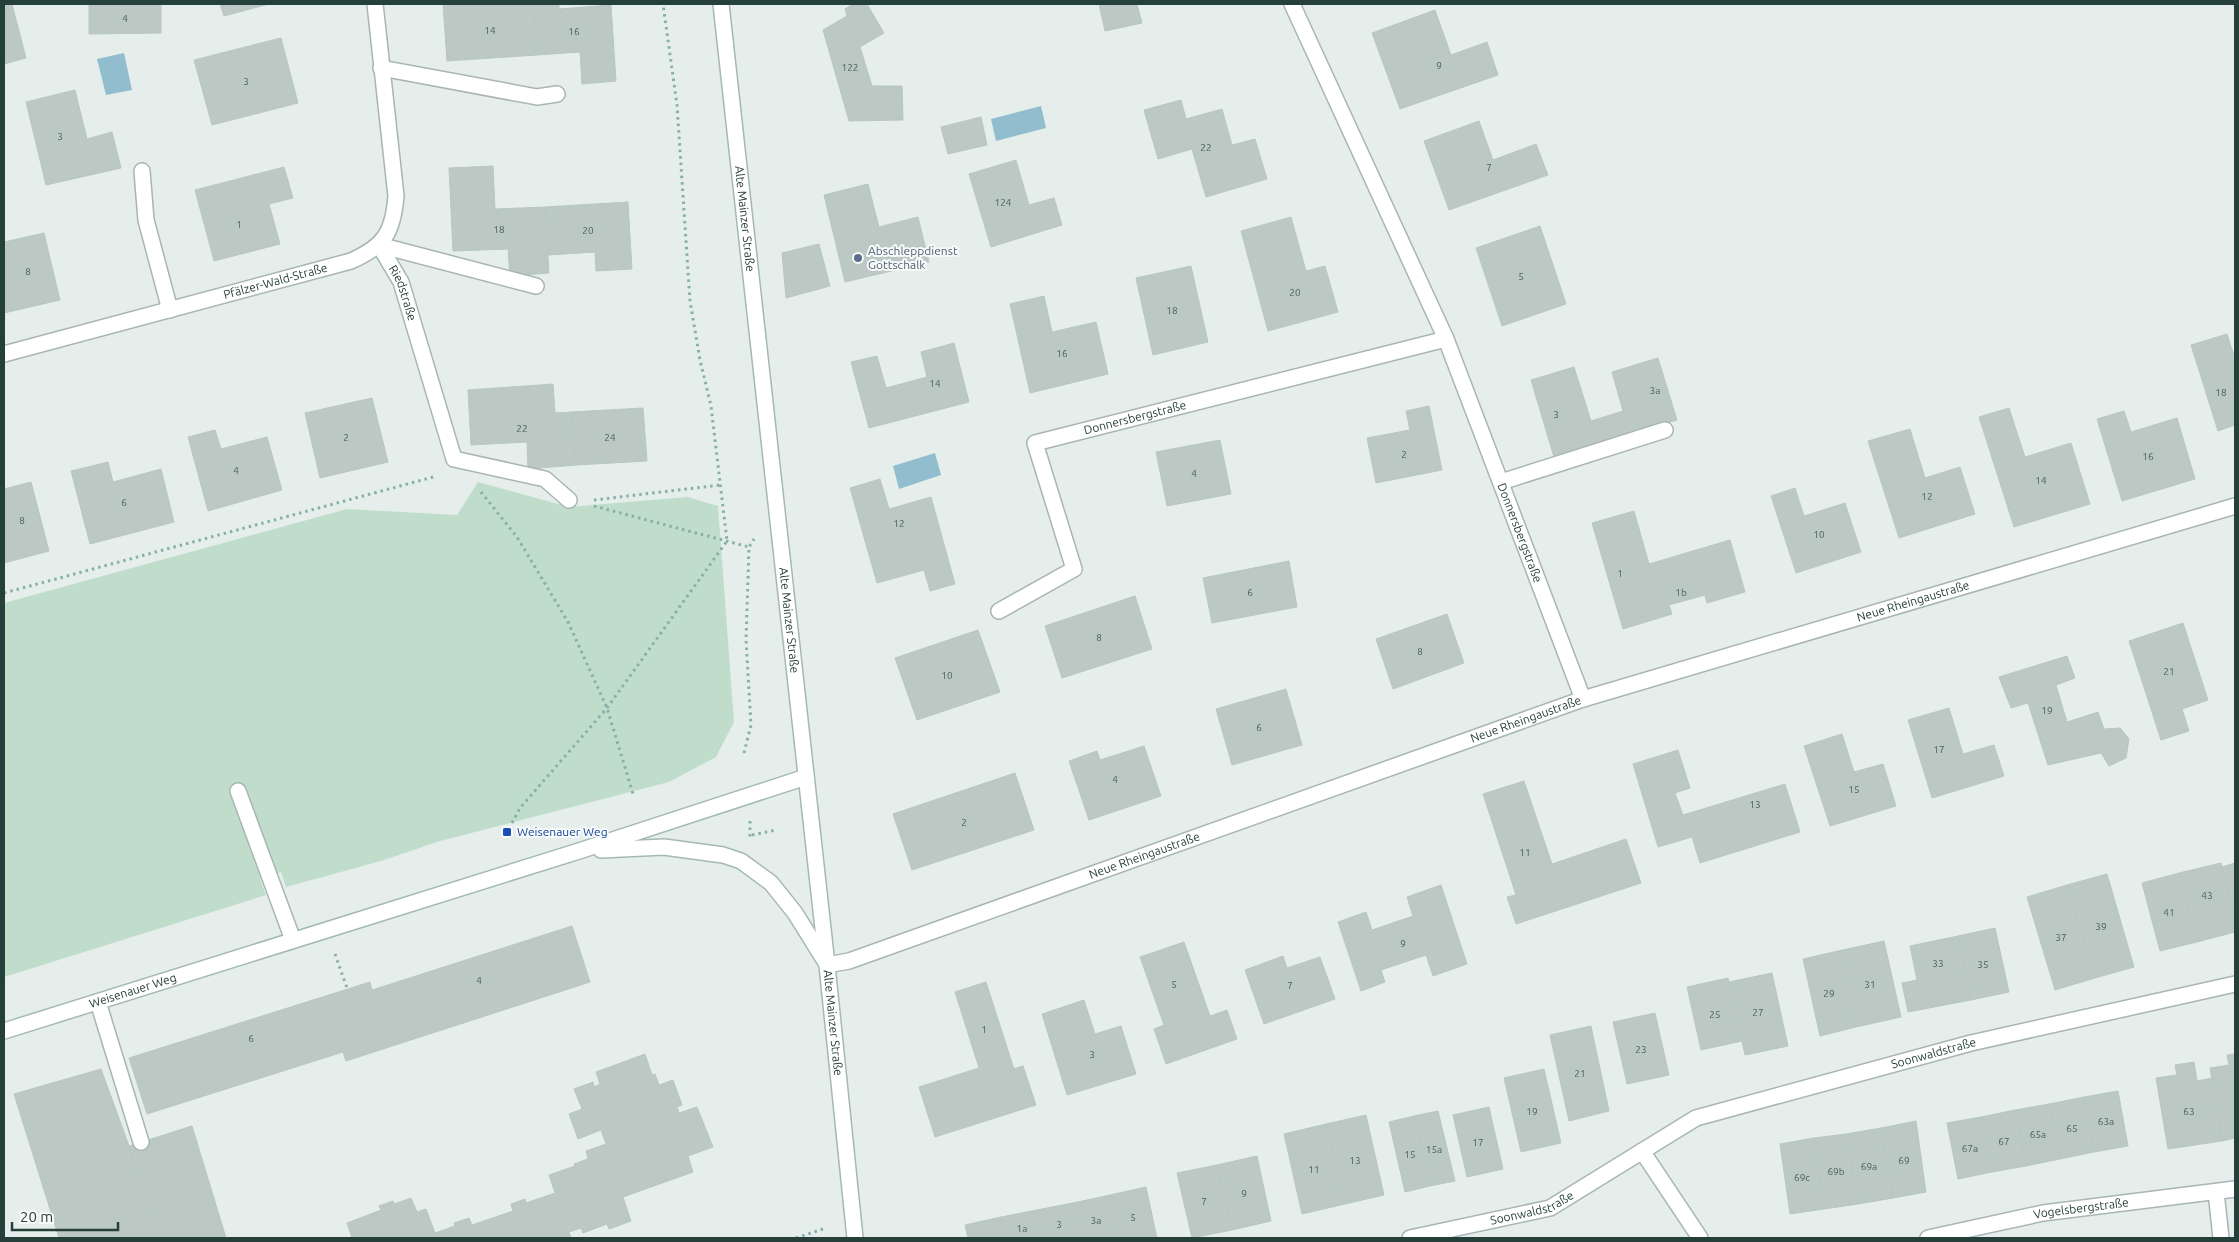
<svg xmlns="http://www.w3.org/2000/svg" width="2239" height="1242" font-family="Ubuntu,sans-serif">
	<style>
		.green { fill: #c0ddcb }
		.water { fill: #92bdce }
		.building { fill: #bbc8c4; stroke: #b8c7c3 }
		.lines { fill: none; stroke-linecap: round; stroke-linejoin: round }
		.lane-casing { stroke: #a8b6b3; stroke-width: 18 }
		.street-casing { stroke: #a8b6b3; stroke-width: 18 }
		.secondary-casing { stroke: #a4b9b4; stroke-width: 18 }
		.path { stroke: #88afa8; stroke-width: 3; stroke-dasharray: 2.5 4; stroke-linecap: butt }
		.lane { stroke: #fff; stroke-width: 15 }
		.street { stroke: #fff; stroke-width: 15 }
		.secondary { stroke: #fff; stroke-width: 15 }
		.service-dot { fill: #5c6f8a; stroke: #f6faf8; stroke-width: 2 }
		.transit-dot { fill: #1a4fb4; stroke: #f6faf8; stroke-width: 2 }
		.labels { text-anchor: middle; stroke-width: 4; stroke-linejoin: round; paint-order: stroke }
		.number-label { font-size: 10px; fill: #4a615d }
		.street-label { font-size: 12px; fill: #253f3b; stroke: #f6faf8 }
		.service-label { font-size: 12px; fill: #4e5e75; stroke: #f6faf8; text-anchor: start }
		.transit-label { font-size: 12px; fill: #164399; stroke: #f6faf8; text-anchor: start }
	</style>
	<rect width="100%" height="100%" fill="#e5eeeb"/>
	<polygon class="green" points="478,482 569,507 688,497 718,506 734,722 716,757 669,782 440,841 381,861 286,887 281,872 260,879 266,895 4,977 4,603 347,509 457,515"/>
	<g class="water">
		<polygon points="124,53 132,90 106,95 97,59"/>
		<polygon points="1041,106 1046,128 996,141 991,119"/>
		<polygon points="935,453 941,475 899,489 893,466"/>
	</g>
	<g class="building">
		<polygon points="4,4 12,4 26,58 4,64"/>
		<polygon points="89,4 161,4 161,33 89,34"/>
		<polygon points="220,4 269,4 224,16"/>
		<polygon points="443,4 534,4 537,55 447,61"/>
		<polygon points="534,4 559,4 559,9 611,5 616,81 582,84 580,52 537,55"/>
		<polygon points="853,4 867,4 884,33 860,47 872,86 902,86 903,120 849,121 823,30 847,16 845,9"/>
		<polygon points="1099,4 1137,4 1142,23 1105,31"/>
		<polygon points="1435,10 1451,55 1487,42 1498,75 1400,109 1372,33"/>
		<polygon points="281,38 298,103 212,125 194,60"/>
		<polygon points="75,90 87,139 112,132 121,168 46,185 26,102"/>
		<polygon points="1181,100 1186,119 1222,109 1232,145 1255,139 1267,179 1206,197 1192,149 1158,159 1144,110"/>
		<polygon points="981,117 987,145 948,154 941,127"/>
		<polygon points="1479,121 1493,160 1536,144 1548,175 1449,210 1424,141"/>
		<polygon points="1016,160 1029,205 1054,198 1062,225 991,247 969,174"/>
		<polygon points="493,166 495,209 545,207 549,273 510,276 508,249 453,251 449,168"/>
		<polygon points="284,167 293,198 269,204 280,244 214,261 195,190"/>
		<polygon points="868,184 879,227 918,217 929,262 845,282 824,195"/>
		<polygon points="628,202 632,269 596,271 595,252 548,255 545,207"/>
		<polygon points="1291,217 1306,271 1325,266 1338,312 1268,331 1241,231"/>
		<polygon points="1540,226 1566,304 1502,326 1476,248"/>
		<polygon points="44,233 60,300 4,313 4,242"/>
		<polygon points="819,244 830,286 786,298 782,253"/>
		<polygon points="1191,266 1208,342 1153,355 1136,278"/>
		<polygon points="1044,296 1052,332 1096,322 1108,374 1030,393 1010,304"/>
		<polygon points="2227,334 2235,359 2235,425 2218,431 2191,345"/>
		<polygon points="954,343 969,402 869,428 851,362 877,356 886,388 927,377 921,352"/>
		<polygon points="1658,358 1677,420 1554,457 1531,380 1574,367 1591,421 1623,411 1612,372"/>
		<polygon points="553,384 555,413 572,412 576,465 528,469 527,442 471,445 468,390"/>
		<polygon points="372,398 388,462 320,478 305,413"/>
		<polygon points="1429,406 1442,470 1376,483 1367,438 1410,430 1406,411"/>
		<polygon points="643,408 647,461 576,465 572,412"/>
		<polygon points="2009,408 2025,457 2071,443 2090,504 2014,527 1979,417"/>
		<polygon points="2124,411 2131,432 2177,418 2195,479 2122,501 2097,419"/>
		<polygon points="1910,429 1925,478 1960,467 1975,514 1899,538 1868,441"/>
		<polygon points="215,430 221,449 267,437 282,490 208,511 188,437"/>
		<polygon points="1220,440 1231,494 1167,506 1156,452"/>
		<polygon points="108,462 113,482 161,469 174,522 90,544 71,471"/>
		<polygon points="880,479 889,509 931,497 955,584 930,591 924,570 877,583 850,488"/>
		<polygon points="31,482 49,551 4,563 4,489"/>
		<polygon points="1795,488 1804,516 1845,503 1861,552 1796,573 1771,496"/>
		<polygon points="1634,511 1649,564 1730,540 1745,592 1707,603 1705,595 1669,605 1672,614 1623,629 1592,523"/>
		<polygon points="1289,561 1297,607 1212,623 1203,578"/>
		<polygon points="1135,596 1152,649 1062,678 1045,626"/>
		<polygon points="1447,614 1464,663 1393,689 1376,639"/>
		<polygon points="2183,623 2208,700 2182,709 2189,731 2161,740 2129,641"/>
		<polygon points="978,630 1000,692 917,720 895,658"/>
		<polygon points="2067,656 2075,678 2056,685 2067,722 2098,712 2104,729 2120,728 2129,739 2126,758 2109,766 2101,753 2048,765 2028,703 2011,708 1999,677"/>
		<polygon points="1286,689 1302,745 1232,765 1216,709"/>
		<polygon points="1949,708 1963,754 1994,745 2004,776 1932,798 1908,720"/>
		<polygon points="1842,734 1854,772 1883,764 1896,806 1830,826 1804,746"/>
		<polygon points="1144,746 1161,796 1089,820 1069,761 1097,751 1100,760"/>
		<polygon points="1678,750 1690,788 1675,793 1683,815 1785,784 1800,832 1700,863 1692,837 1658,847 1633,764"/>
		<polygon points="1015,773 1034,830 912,870 893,814"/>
		<polygon points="1524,781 1552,864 1626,839 1641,883 1516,924 1507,897 1516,895 1483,794"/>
		<polygon points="2221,863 2235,917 2235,932 2197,942 2179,873"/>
		<polygon points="2235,863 2235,917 2222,867"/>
		<polygon points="2179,873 2197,942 2160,951 2142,883"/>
		<polygon points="2107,874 2134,967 2095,978 2067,885"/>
		<polygon points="1441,885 1467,964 1433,976 1426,955 1381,970 1385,982 1361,991 1338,922 1366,912 1372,930 1413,916 1407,897"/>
		<polygon points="2067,885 2095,978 2055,990 2027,897"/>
		<polygon points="572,926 590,982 346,1061 343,1052 147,1114 129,1058 370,982 372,990"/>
		<polygon points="1995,928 2009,992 1971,1000 1958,936"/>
		<polygon points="1958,936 1971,1000 1908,1012 1902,983 1917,980 1910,946"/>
		<polygon points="1884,941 1901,1017 1856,1027 1838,951"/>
		<polygon points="1184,942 1210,1016 1227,1010 1237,1039 1166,1064 1154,1029 1164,1025 1140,957"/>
		<polygon points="1838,951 1856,1027 1820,1036 1803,959"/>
		<polygon points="1283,956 1287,968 1320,957 1335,999 1264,1024 1245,970"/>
		<polygon points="1772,973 1788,1046 1745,1055 1729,982"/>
		<polygon points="1728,978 1742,1041 1701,1050 1687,987"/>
		<polygon points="986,982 1014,1069 1023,1066 1036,1105 935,1137 919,1087 979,1068 955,992"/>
		<polygon points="1084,1000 1095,1034 1121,1026 1136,1074 1067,1095 1042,1014"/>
		<polygon points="1655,1013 1669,1075 1627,1084 1613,1022"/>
		<polygon points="1591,1026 1609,1111 1569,1121 1550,1035"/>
		<polygon points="645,1054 652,1075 655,1074 659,1085 673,1080 682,1105 677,1107 679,1113 697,1107 713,1147 688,1156 693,1172 623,1197 631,1221 609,1229 607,1224 583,1233 581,1228 569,1232 571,1238 352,1238 347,1223 381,1210 379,1206 393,1201 394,1204 411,1198 417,1212 426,1209 435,1233 455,1226 454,1223 469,1218 472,1225 513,1211 511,1204 525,1199 526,1203 555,1193 549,1175 575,1166 574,1164 588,1159 586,1151 606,1144 601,1130 578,1139 569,1114 582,1109 574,1089 593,1082 594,1087 600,1084 596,1072"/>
		<polygon points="2235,1054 2235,1138 2222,1141 2210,1068 2229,1065 2227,1055"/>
		<polygon points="2194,1062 2197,1081 2212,1078 2222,1141 2168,1149 2156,1078 2177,1075 2175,1065"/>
		<polygon points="101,1069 129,1146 157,1238 59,1238 14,1094"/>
		<polygon points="1544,1069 1561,1143 1521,1152 1504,1078"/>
		<polygon points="2118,1091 2128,1146 2094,1152 2084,1097"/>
		<polygon points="2084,1097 2094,1152 2060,1159 2049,1104"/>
		<polygon points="2049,1104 2060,1159 2026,1166 2015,1110"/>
		<polygon points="1489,1107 1503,1169 1467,1177 1453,1115"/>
		<polygon points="2015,1110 2026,1166 1992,1172 1981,1117"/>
		<polygon points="1438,1111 1455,1181 1430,1186 1414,1116"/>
		<polygon points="1366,1115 1384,1195 1345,1204 1326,1124"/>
		<polygon points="1414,1116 1430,1186 1405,1192 1389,1122"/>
		<polygon points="1981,1117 1992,1172 1958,1179 1947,1123"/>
		<polygon points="1916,1121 1926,1192 1893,1198 1881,1128"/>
		<polygon points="1326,1124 1345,1204 1302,1214 1284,1134"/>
		<polygon points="192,1126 226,1238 157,1238 129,1146"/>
		<polygon points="1881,1128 1893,1198 1858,1204 1846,1134"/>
		<polygon points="1846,1134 1858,1204 1824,1209 1814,1138"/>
		<polygon points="1814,1138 1824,1209 1790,1214 1780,1144"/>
		<polygon points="1257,1156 1271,1221 1232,1230 1217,1165"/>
		<polygon points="1217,1165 1232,1230 1192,1238 1177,1173"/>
		<polygon points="1146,1187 1157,1238 1119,1238 1110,1195"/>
		<polygon points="1110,1195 1119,1238 1081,1238 1073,1203"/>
		<polygon points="1073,1203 1081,1238 1043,1238 1037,1210"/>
		<polygon points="1037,1210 1043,1238 1005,1238 1001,1217"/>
		<polygon points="1001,1217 1005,1238 968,1238 965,1225"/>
	</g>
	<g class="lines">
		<g class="lane-casing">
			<g id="lane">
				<polyline points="381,68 537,97 557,94"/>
				<polyline points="142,171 146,220 170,310"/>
				<polyline points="379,245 536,286"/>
				<polyline points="1501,482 1665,430"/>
				<polyline points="238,791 293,940"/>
				<polyline points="98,1002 141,1142"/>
			</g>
		</g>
		<g class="street-casing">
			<g id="street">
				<path id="s1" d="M1292,4l154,335 137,360"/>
				<path id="s2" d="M379,245l22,37 53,177 91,20 24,21"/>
				<path id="s3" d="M4,354l347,-93c34,-15 42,-29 45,-65l-21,-192"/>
				<path id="s4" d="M999,611l75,-42 -39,-126 411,-104"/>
				<path id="s5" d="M827,965l22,-4 734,-262 652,-193"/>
				<polyline points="1642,1151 1700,1238"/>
				<polyline points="2216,1192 2221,1238"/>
				<path id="s6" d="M1410,1238l140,-30 146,-90 275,-75 264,-59"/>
				<path id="s7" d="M1928,1238l115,-25 192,-24"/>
			</g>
		</g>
		<g class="secondary-casing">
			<g id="secondary">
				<path id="s8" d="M721,4l106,961 28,273"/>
				<polyline points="601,850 664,847 723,855 741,861 771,883 795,913 825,961"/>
				<path id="s9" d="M4,1031l575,-180 227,-74"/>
			</g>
		</g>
		<g class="path">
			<polyline points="481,492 517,537 568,622 607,708 634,797"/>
			<polyline points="594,500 720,485"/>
			<polyline points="594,506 749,547"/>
			<polyline points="4,593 437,476"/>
			<polyline points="744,753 751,725 746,640 749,547 754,539"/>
			<polyline points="750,821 750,837"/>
			<polyline points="512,823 520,808 607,708 727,541 711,406 700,360 690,301 677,105 663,4"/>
			<polyline points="752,835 776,830"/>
			<polyline points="335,954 347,988"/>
			<polyline points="796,1238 823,1229"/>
		</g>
		<use href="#lane" class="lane"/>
		<use href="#street" class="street"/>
		<use href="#secondary" class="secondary"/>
	</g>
	<circle class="service-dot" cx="858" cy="258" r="5"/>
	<rect class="transit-dot" x="502" y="827" width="10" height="10" rx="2.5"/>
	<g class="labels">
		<g class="number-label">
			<text x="125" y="22">4</text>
			<text x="490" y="34">14</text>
			<text x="574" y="35">16</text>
			<text x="1439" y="69">9</text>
			<text x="850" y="71">122</text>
			<text x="246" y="85">3</text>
			<text x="60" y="140">3</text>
			<text x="1206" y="151">22</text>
			<text x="1489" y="171">7</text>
			<text x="1003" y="206">124</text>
			<text x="239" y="228">1</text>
			<text x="499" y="233">18</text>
			<text x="588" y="234">20</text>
			<text x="28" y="275">8</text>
			<text x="1521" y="280">5</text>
			<text x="1295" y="296">20</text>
			<text x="1172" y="314">18</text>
			<text x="1062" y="357">16</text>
			<text x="935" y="387">14</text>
			<text x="1655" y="394">3a</text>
			<text x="2221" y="396">18</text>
			<text x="1556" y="418">3</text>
			<text x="522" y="432">22</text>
			<text x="346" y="441">2</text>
			<text x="610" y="441">24</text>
			<text x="1404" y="458">2</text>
			<text x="2148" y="460">16</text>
			<text x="236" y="474">4</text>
			<text x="1194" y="477">4</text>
			<text x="2041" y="484">14</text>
			<text x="1927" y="500">12</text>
			<text x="124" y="506">6</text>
			<text x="22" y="524">8</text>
			<text x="899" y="527">12</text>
			<text x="1819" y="538">10</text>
			<text x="1620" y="577">1</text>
			<text x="1250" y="596">6</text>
			<text x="1681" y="596">1b</text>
			<text x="1099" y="641">8</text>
			<text x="1420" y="655">8</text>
			<text x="2169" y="675">21</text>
			<text x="947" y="679">10</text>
			<text x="2047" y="714">19</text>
			<text x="1259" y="731">6</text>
			<text x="1939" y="753">17</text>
			<text x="1115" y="783">4</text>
			<text x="1854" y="793">15</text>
			<text x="1755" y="808">13</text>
			<text x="964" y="826">2</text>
			<text x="1525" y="856">11</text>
			<text x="2207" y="899">43</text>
			<text x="2169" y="916">41</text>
			<text x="2101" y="930">39</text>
			<text x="2061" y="941">37</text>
			<text x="1403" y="947">9</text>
			<text x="1938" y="967">33</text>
			<text x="1983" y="968">35</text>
			<text x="479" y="984">4</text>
			<text x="1174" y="988">5</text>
			<text x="1870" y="988">31</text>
			<text x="1290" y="989">7</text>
			<text x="1829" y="997">29</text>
			<text x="1758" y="1016">27</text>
			<text x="1715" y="1018">25</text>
			<text x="984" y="1033">1</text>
			<text x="251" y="1042">6</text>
			<text x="1641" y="1053">23</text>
			<text x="1092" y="1058">3</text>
			<text x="1580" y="1077">21</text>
			<text x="1532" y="1115">19</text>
			<text x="2189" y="1115">63</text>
			<text x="2106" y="1125">63a</text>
			<text x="2072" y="1132">65</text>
			<text x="2038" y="1138">65a</text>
			<text x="2004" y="1145">67</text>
			<text x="1478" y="1146">17</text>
			<text x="1970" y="1152">67a</text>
			<text x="1434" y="1153">15a</text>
			<text x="1410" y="1158">15</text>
			<text x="1355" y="1164">13</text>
			<text x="1904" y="1164">69</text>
			<text x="1869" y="1170">69a</text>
			<text x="1314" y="1173">11</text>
			<text x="1836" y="1175">69b</text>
			<text x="1802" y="1181">69c</text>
			<text x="1244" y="1197">9</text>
			<text x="1204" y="1205">7</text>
			<text x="1133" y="1221">5</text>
			<text x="1096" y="1224">3a</text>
			<text x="1059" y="1228">3</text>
			<text x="1022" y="1232">1a</text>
		</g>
		<g class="street-label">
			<text dy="4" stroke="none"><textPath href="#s8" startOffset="216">Alte Mainzer Straße</textPath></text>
			<text dy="4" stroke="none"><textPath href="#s3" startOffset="281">Pfälzer-Wald-Straße</textPath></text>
			<text dy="4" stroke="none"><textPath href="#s2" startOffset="54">Riedstraße</textPath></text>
			<text dy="4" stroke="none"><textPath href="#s4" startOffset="321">Donnersbergstraße</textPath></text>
			<text dy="4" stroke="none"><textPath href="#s1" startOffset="576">Donnersbergstraße</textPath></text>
			<text dy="4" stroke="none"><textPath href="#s5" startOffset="1146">Neue Rheingaustraße</textPath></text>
			<text dy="4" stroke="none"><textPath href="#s8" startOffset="620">Alte Mainzer Straße</textPath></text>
			<text dy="4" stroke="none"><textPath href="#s5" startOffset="741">Neue Rheingaustraße</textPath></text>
			<text dy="4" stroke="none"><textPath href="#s5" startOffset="336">Neue Rheingaustraße</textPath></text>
			<text dy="4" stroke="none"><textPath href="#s9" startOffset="135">Weisenauer Weg</textPath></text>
			<text dy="4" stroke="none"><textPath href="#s8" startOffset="1025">Alte Mainzer Straße</textPath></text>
			<text dy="4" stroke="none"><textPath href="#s6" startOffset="561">Soonwaldstraße</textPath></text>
			<text dy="4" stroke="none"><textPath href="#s6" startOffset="126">Soonwaldstraße</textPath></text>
			<text dy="4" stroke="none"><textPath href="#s7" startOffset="156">Vogelsbergstraße</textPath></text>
		</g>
		<g class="service-label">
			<text x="868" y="255">Abschleppdienst<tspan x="868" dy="14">Gottschalk</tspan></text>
		</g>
		<g class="transit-label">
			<text x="517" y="836">Weisenauer Weg</text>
		</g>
	</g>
	<rect width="2239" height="1242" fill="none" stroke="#253f3b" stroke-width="10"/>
	<path d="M12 1222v8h106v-8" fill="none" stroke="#253f3b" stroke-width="2.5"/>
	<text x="20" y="1222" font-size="15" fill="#253f3b" stroke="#f6faf8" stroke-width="4" paint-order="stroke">20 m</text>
</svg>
